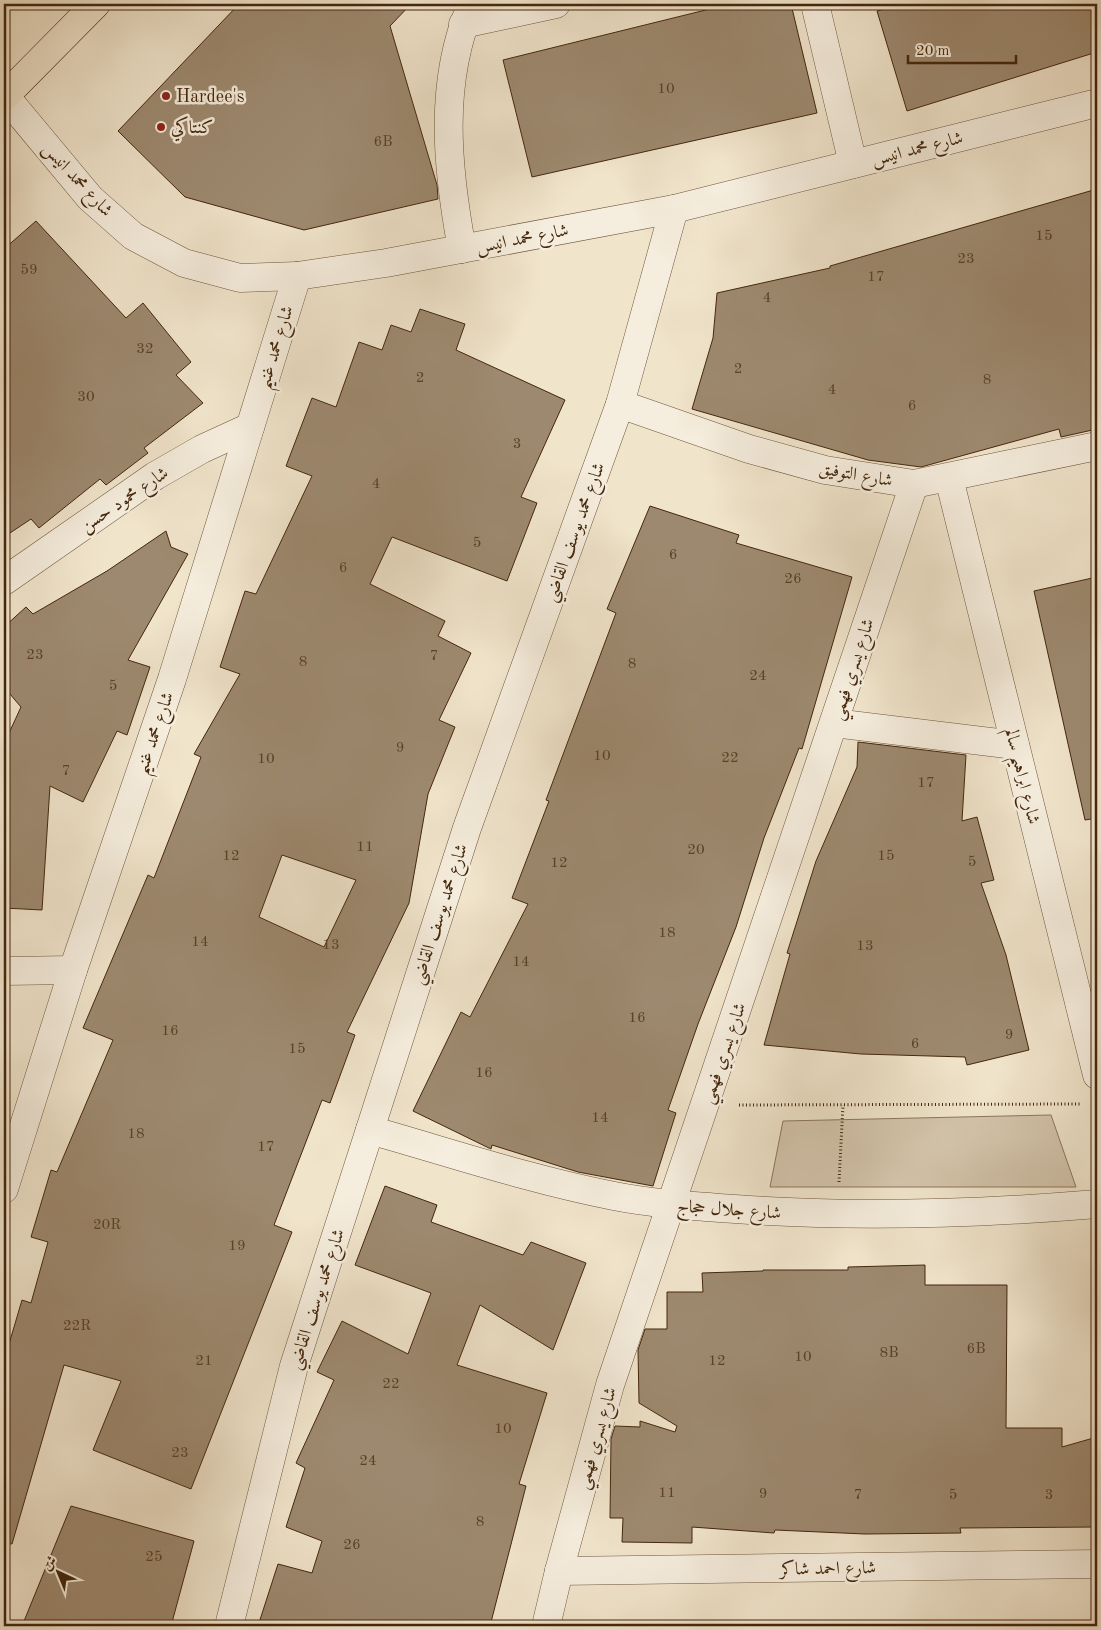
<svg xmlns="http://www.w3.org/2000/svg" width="1101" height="1630" font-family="'Old Standard TT',Amiri,serif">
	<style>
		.green { fill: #d3c4ab; stroke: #8c765c }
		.building { fill: #9d896f; stroke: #44270c; fill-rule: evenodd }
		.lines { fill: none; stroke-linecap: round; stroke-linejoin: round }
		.street-casing { stroke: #6f563c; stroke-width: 29 }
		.highway-casing { stroke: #44270c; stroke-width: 29 }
		.path { stroke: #44270c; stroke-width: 3; stroke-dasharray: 1 2.5; stroke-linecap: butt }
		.street { stroke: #f5eddd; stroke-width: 28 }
		.highway { stroke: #f0e4cb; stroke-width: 28 }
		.poi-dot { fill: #8f2418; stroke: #f5eddd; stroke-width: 2 }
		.labels { text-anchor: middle; stroke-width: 5; stroke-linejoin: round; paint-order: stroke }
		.number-label { font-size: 15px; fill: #5a4025 }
		.poi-label { font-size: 18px; fill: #44270c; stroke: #f5eddd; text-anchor: start }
		.street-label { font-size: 18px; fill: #44270c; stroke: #f5eddd }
	</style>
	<rect width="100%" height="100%" fill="#f0e4cb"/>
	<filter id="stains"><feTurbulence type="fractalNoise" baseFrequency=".004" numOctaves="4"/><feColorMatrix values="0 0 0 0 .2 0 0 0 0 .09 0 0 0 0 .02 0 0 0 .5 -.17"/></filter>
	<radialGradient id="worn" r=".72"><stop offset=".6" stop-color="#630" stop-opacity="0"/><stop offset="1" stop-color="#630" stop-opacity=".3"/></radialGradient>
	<polygon class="green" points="1051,1115 1076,1187 770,1187 783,1121"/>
	<g class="building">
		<polygon points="239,4 411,4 390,26 437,185 438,199 304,230 185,197 118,131"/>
		<polygon points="730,4 791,4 817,113 532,177 503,60"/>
		<polygon points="901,4 1097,4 1097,52 907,111 877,11"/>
		<polygon points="1097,189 1097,429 1061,437 1059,429 921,467 868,460 692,409 713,338 717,293 830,268 830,266"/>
		<polygon points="36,221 126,318 143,303 191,362 176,375 203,403 144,448 148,453 106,485 100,479 39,528 31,519 4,537 4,249"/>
		<path d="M420,309l45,15 -9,26 109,50 -44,97 16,6 -30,78 -115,-44 -22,47 75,37 -7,15 33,17 -32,67 16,7 -27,67 -19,109 -62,129 8,3 -25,68 -8,-3 -48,125 18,7 -101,257 -98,-39 28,-69 -57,-16 -52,179 -8,-1v-182l18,-61 9,3 17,-61 -17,-5 20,-67 6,2 56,-132 -30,-12 65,-153 6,3 47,-121 -7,-3 46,-80 -20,-7 25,-76 11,3 56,-118 -26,-10 26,-68 24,9 23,-65 23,8 9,-25 20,7zM282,855l74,25 -32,67 -65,-30z"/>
		<polygon points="650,506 739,535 736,543 852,577 802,749 799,748 764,838 736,927 698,1024 668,1110 676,1113 653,1186 578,1172 492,1145 491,1149 413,1111 461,1012 470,1017 528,904 512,898 549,801 546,800 616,613 607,609"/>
		<polygon points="166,531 171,547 188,554 128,660 150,667 127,735 117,731 83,802 50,786 42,910 4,908 4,744 21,707 4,687 4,627 26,607 33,614 107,571"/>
		<polygon points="1097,577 1097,818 1085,820 1034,591"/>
		<polygon points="858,742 966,755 962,821 977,817 994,880 981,883 1006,955 1029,1050 967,1065 965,1057 861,1054 764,1045 790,954 787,953 816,861 857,767"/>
		<polygon points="385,1186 437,1205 431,1222 523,1255 531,1242 586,1263 553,1350 480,1305 457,1365 547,1393 519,1484 526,1486 490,1626 258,1626 278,1564 312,1573 322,1541 286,1527 305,1468 296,1463 334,1380 317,1372 342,1321 408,1354 431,1293 355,1265"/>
		<polygon points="925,1265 925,1285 1007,1285 1006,1428 1062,1428 1062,1447 1097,1437 1097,1527 960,1528 961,1533 865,1534 775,1530 774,1533 692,1527 692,1543 622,1542 623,1518 610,1518 611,1439 615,1426 640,1427 640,1421 675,1432 677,1426 639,1403 638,1350 645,1329 667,1329 667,1292 703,1292 702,1273 763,1271 763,1270 848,1270 848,1267"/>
		<polygon points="71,1506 194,1541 171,1626 22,1626"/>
	</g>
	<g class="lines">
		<g class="street-casing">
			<g id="street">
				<polyline points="815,4 853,164"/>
				<polyline points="463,24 556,4"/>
				<polyline points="5,96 90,198 133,236 184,263 240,278 297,276 386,263 674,209 1097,103"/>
				<path d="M462,249c-15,-81 -24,-167 10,-245"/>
				<polyline points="620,404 749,449 825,470 914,484 1097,446"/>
				<polyline points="949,478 1097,1075"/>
				<polyline points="4,581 155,476 202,449 250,427"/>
				<polyline points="834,723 1015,745"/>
				<polyline points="4,971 73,970"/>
				<path d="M370,1130c81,23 162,50 244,66 40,8 81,10 121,13 121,9 241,5 362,-5"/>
				<polyline points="4,1189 73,970 172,679 297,276"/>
				<polyline points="559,1571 1097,1564"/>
				<polyline points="229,1626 294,1366 467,828 620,404 674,209"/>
				<polyline points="546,1626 559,1571 610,1385 914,484"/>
			</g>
		</g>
		<g class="highway-casing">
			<polyline id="highway" points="4,97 96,4"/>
		</g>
		<g class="path">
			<polyline points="739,1105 1082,1104"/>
			<polyline points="839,1182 843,1105"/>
		</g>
		<use href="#street" class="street"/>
		<use href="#highway" class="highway"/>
	</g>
	<g class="poi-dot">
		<circle cx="166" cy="96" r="5"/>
		<circle cx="161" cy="127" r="5"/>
	</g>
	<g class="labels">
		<g class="number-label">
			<text x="666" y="93">10</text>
			<text x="383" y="146">6B</text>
			<text x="1044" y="240">15</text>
			<text x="966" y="263">23</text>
			<text x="29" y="274">59</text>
			<text x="876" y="281">17</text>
			<text x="767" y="302">4</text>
			<text x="145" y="353">32</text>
			<text x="738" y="373">2</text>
			<text x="420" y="382">2</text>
			<text x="987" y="384">8</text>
			<text x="832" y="394">4</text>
			<text x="86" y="401">30</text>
			<text x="912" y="410">6</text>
			<text x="517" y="448">3</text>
			<text x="376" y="488">4</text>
			<text x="477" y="547">5</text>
			<text x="673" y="559">6</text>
			<text x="343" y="572">6</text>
			<text x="793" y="583">26</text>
			<text x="35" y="659">23</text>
			<text x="434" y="660">7</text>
			<text x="303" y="666">8</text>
			<text x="632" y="668">8</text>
			<text x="758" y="680">24</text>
			<text x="113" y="690">5</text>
			<text x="400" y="752">9</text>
			<text x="602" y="760">10</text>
			<text x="730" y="762">22</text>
			<text x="266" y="763">10</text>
			<text x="66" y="775">7</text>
			<text x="926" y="787">17</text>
			<text x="365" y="851">11</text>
			<text x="696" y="854">20</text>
			<text x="231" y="860">12</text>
			<text x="886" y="860">15</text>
			<text x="972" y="866">5</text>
			<text x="559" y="867">12</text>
			<text x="667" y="937">18</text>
			<text x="200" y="946">14</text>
			<text x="331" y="949">13</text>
			<text x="865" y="950">13</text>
			<text x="521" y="966">14</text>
			<text x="637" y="1022">16</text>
			<text x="170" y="1035">16</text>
			<text x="1009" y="1039">9</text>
			<text x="915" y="1048">6</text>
			<text x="297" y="1053">15</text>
			<text x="484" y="1077">16</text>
			<text x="600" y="1122">14</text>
			<text x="136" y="1138">18</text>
			<text x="266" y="1151">17</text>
			<text x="107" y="1229">20R</text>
			<text x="237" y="1250">19</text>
			<text x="77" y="1330">22R</text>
			<text x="976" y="1353">6B</text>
			<text x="889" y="1357">8B</text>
			<text x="803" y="1361">10</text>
			<text x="204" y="1365">21</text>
			<text x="717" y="1365">12</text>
			<text x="391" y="1388">22</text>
			<text x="503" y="1433">10</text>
			<text x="180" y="1457">23</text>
			<text x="368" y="1465">24</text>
			<text x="667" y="1497">11</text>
			<text x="763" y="1498">9</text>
			<text x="858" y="1499">7</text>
			<text x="953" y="1499">5</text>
			<text x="1049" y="1499">3</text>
			<text x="480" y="1526">8</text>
			<text x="352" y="1549">26</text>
			<text x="154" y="1561">25</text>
		</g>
		<g class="poi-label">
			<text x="176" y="102">Hardee's</text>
			<text x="171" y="133">كنتاكي</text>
		</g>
		<g class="street-label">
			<text transform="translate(917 148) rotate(-14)" y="6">شارع محمد انيس</text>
			<text transform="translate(78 179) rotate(47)" y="6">شارع محمد انيس</text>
			<text transform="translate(522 238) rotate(-11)" y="6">شارع محمد انيس</text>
			<text transform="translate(275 347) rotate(-73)" y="6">شارع محمد غنيم</text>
			<text transform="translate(856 474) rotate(10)" y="6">شارع التوفيق</text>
			<text transform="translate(124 499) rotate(-34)" y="6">شارع محمود حسن</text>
			<text transform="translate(574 532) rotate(-70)" y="6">شارع محمد يوسف القاضي</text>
			<text transform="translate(852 669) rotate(-72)" y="6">شارع يسري فهمي</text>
			<text transform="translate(154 733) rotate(-71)" y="6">شارع محمد غنيم</text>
			<text transform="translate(1023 776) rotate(76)" y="6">شارع ابراهيم سالم</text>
			<text transform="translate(439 914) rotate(-72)" y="6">شارع محمد يوسف القاضي</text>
			<text transform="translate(723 1053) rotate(-71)" y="6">شارع يسري فهمي</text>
			<text transform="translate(729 1209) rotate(4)" y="6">شارع جلال حجاج</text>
			<text transform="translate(316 1299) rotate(-72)" y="6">شارع محمد يوسف القاضي</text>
			<text transform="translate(596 1438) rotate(-74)" y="6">شارع يسري فهمي</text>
			<text transform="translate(828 1568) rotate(-1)" y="6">شارع احمد شاكر</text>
		</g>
	</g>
	<rect width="1101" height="1630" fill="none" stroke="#f0e4cb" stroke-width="20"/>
	<rect x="5" y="5" width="1091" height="1620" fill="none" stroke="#44270c" stroke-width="2.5"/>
	<rect x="10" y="10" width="1081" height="1610" fill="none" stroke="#44270c"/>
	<g transform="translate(58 1572) rotate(316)" stroke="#f5eddd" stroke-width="4" paint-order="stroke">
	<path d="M0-4L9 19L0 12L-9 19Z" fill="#44270c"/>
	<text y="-8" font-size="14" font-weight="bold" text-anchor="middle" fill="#44270c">ش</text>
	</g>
	<path d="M908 55v8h108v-8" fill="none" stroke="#44270c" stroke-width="2.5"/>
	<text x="916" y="55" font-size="15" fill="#44270c" stroke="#f5eddd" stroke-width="4" paint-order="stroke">20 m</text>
	<rect width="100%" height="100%" filter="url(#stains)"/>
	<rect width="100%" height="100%" fill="url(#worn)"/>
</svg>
